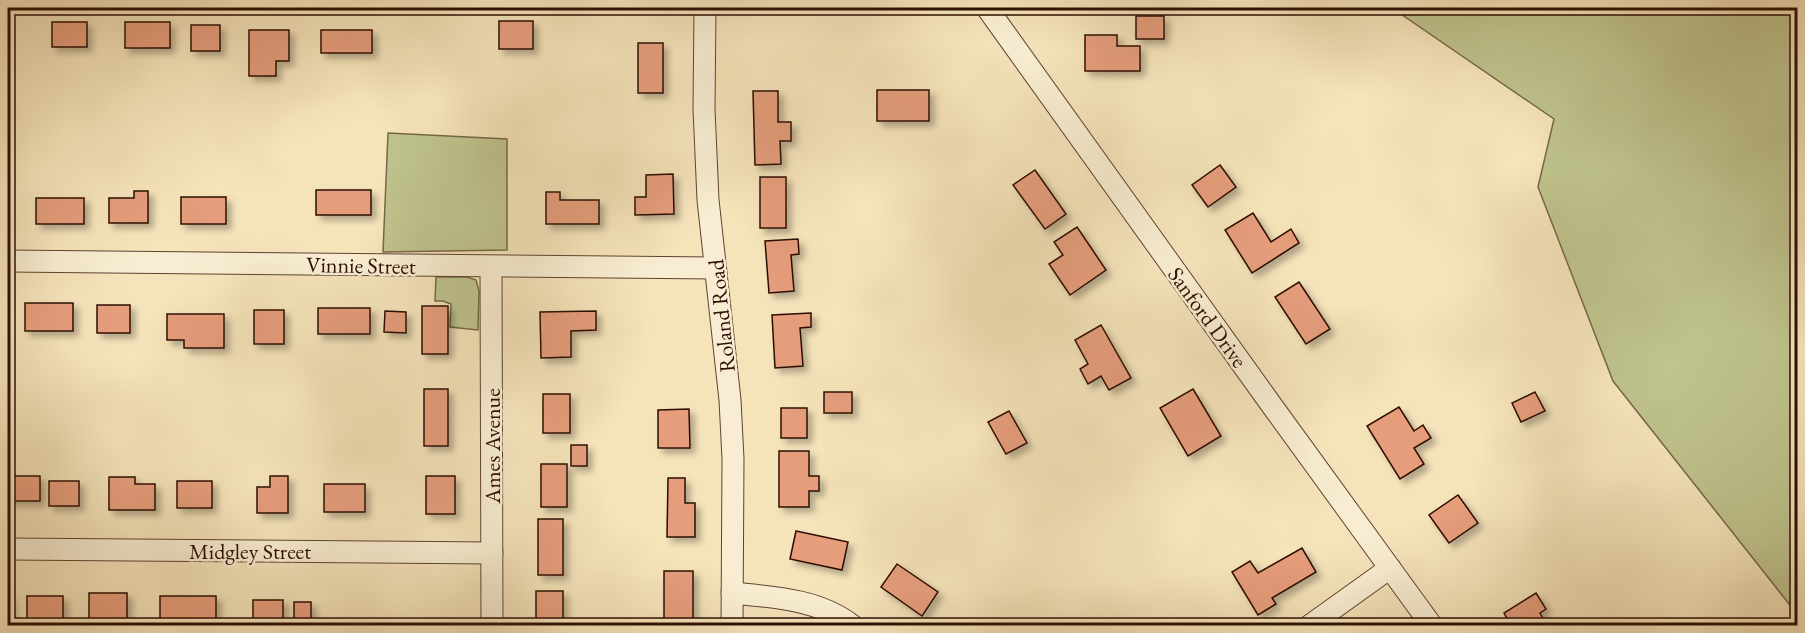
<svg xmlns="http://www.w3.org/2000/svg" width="1805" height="633" font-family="'EB Garamond',serif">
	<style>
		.green { fill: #bfc38d; stroke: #766848; stroke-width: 1.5 }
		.building { fill: #e59d7c; stroke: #2d0e02; stroke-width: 1.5; filter: url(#shadow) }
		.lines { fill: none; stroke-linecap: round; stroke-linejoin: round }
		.minor-casing { stroke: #5f4330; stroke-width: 23 }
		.minor { stroke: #f8edd2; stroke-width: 21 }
		.labels { text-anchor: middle; stroke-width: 5; stroke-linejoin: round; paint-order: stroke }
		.street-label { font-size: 22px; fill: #2d0e02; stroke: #f8edd2 }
	</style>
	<defs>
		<filter id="shadow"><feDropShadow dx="5" dy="5" stdDeviation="3" flood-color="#0004"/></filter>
	</defs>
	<rect width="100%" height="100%" fill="#f5e3ba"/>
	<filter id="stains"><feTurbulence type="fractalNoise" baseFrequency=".00333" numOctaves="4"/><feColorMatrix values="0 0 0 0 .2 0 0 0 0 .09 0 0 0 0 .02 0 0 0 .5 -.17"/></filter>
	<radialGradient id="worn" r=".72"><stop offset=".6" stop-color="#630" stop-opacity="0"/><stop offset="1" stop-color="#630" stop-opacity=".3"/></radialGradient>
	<g class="green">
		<polygon points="1387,8 1797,8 1797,614 1613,381 1538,187 1554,119 1392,8"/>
		<polygon points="388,133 507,139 507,250 383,252"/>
		<polygon points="436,277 467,277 476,280 479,291 478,330 450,327 451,304 443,301 435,301"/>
	</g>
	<g class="building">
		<rect x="1136" y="16" width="28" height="23"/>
		<rect x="499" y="21" width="34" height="28"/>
		<rect x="52" y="22" width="35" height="25"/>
		<rect x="125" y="22" width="45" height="26"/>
		<rect x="191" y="25" width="29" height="26"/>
		<polygon points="249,30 289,30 289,61 276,61 276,76 249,76"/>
		<rect x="321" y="30" width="51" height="23"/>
		<polygon points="1085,35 1117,35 1117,46 1140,46 1140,71 1085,71"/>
		<rect x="638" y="43" width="25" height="50"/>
		<rect x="877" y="90" width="52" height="31"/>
		<polygon points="753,91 778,91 778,122 791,122 791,141 780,141 781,164 755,165"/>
		<polygon points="1220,165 1236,187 1208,207 1192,185"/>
		<polygon points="1035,170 1066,214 1045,229 1013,185"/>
		<polygon points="673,174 674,214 635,215 635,197 646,197 646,175"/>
		<rect x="760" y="177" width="26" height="51"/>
		<rect x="316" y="190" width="55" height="25"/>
		<polygon points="134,191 148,191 148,223 109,223 109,198 134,198"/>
		<polygon points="546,192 560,192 560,200 599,200 599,224 546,224"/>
		<rect x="181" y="197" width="45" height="27"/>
		<rect x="36" y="198" width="48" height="26"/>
		<polygon points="1253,213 1271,242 1291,229 1299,243 1252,273 1225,230"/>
		<polygon points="1077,227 1106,270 1070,295 1049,264 1063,255 1054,242"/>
		<polygon points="798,239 799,254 791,255 794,291 769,293 765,241"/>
		<polygon points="1299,282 1330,329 1306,344 1275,297"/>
		<rect x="25" y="303" width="48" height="28"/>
		<rect x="97" y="305" width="33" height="28"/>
		<rect x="422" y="306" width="26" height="48"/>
		<rect x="318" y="308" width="52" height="26"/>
		<rect x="254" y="310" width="30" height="34"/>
		<polygon points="385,311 406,312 406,333 384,332"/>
		<polygon points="596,311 596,330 571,331 571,357 541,358 540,312"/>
		<polygon points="811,313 811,327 800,328 803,366 775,368 772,315"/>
		<polygon points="167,314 224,314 224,348 184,348 184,340 167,340"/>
		<polygon points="1101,325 1131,378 1109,390 1101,376 1088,384 1080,369 1088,364 1075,340"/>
		<rect x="424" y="389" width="24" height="57"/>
		<polygon points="1193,389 1221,436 1188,456 1160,408"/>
		<rect x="824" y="392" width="28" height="21"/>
		<polygon points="1535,392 1545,411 1521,422 1512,403"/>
		<rect x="543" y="394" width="27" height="39"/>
		<polygon points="1399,407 1414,431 1423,425 1431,438 1414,448 1424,464 1400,479 1367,426"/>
		<rect x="781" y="408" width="26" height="30"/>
		<polygon points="689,409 690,448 658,448 658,410"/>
		<polygon points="1009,411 1027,443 1006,454 988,422"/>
		<rect x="571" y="445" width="16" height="21"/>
		<polygon points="779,451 809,451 809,476 819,476 819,491 809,491 809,507 779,507"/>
		<rect x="541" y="464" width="26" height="43"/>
		<rect x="8" y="476" width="32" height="25"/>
		<polygon points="270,476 288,476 288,513 257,513 257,487 270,487"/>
		<rect x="426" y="476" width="29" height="38"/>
		<polygon points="109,477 135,477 135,484 155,484 155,510 109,510"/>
		<polygon points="668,478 685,478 685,503 695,503 695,537 667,537"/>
		<rect x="49" y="481" width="30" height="25"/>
		<rect x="177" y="481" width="35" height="27"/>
		<rect x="324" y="484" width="41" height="28"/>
		<polygon points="1458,495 1478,523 1449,543 1429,515"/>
		<rect x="538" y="519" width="25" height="56"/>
		<polygon points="796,531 848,542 842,570 790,559"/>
		<polygon points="1302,548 1316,572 1272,598 1276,604 1258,615 1232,572 1250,561 1258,573"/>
		<polygon points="897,564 938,592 922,616 881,587"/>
		<rect x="664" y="571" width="29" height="55"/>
		<rect x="536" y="591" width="27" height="35"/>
		<rect x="89" y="593" width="38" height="26"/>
		<polygon points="1536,593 1546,609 1540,613 1547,626 1511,626 1504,613"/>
		<rect x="8" y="596" width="3" height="25"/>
		<rect x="27" y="596" width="36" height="30"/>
		<polygon points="160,596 216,596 216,619 185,619 185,626 160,626"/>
		<rect x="253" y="600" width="30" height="25"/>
		<rect x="294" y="602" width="17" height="18"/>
	</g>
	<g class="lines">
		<g class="minor-casing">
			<g id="minor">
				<polyline points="705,8 704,109 708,200 730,400 733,459 732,626"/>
				<polyline points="987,8 1270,403 1432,626"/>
				<polyline points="8,261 715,268"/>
				<polyline points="491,267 492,626"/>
				<polyline points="8,549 492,553"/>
				<path d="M732,593c41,4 87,6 121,33"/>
				<polyline points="1309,626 1390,568"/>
			</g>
		</g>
		<use href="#minor" class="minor"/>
	</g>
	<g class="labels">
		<g class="street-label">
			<text transform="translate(361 265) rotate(1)" y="8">Vinnie Street</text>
			<text transform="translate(721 316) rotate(-96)" y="8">Roland Road</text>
			<text transform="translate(1208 317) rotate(54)" y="8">Sanford Drive</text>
			<text transform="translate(492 446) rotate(-90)" y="8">Ames Avenue</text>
			<text x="250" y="559">Midgley Street</text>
		</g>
	</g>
	<rect width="1805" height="633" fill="none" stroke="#f5e3ba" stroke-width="30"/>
	<rect x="9" y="9" width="1787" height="615" fill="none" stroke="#2d0e02" stroke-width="3"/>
	<rect x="15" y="15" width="1775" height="603" fill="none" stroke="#2d0e02" stroke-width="1.5"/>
	<rect width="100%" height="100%" filter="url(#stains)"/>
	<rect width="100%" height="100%" fill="url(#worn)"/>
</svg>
